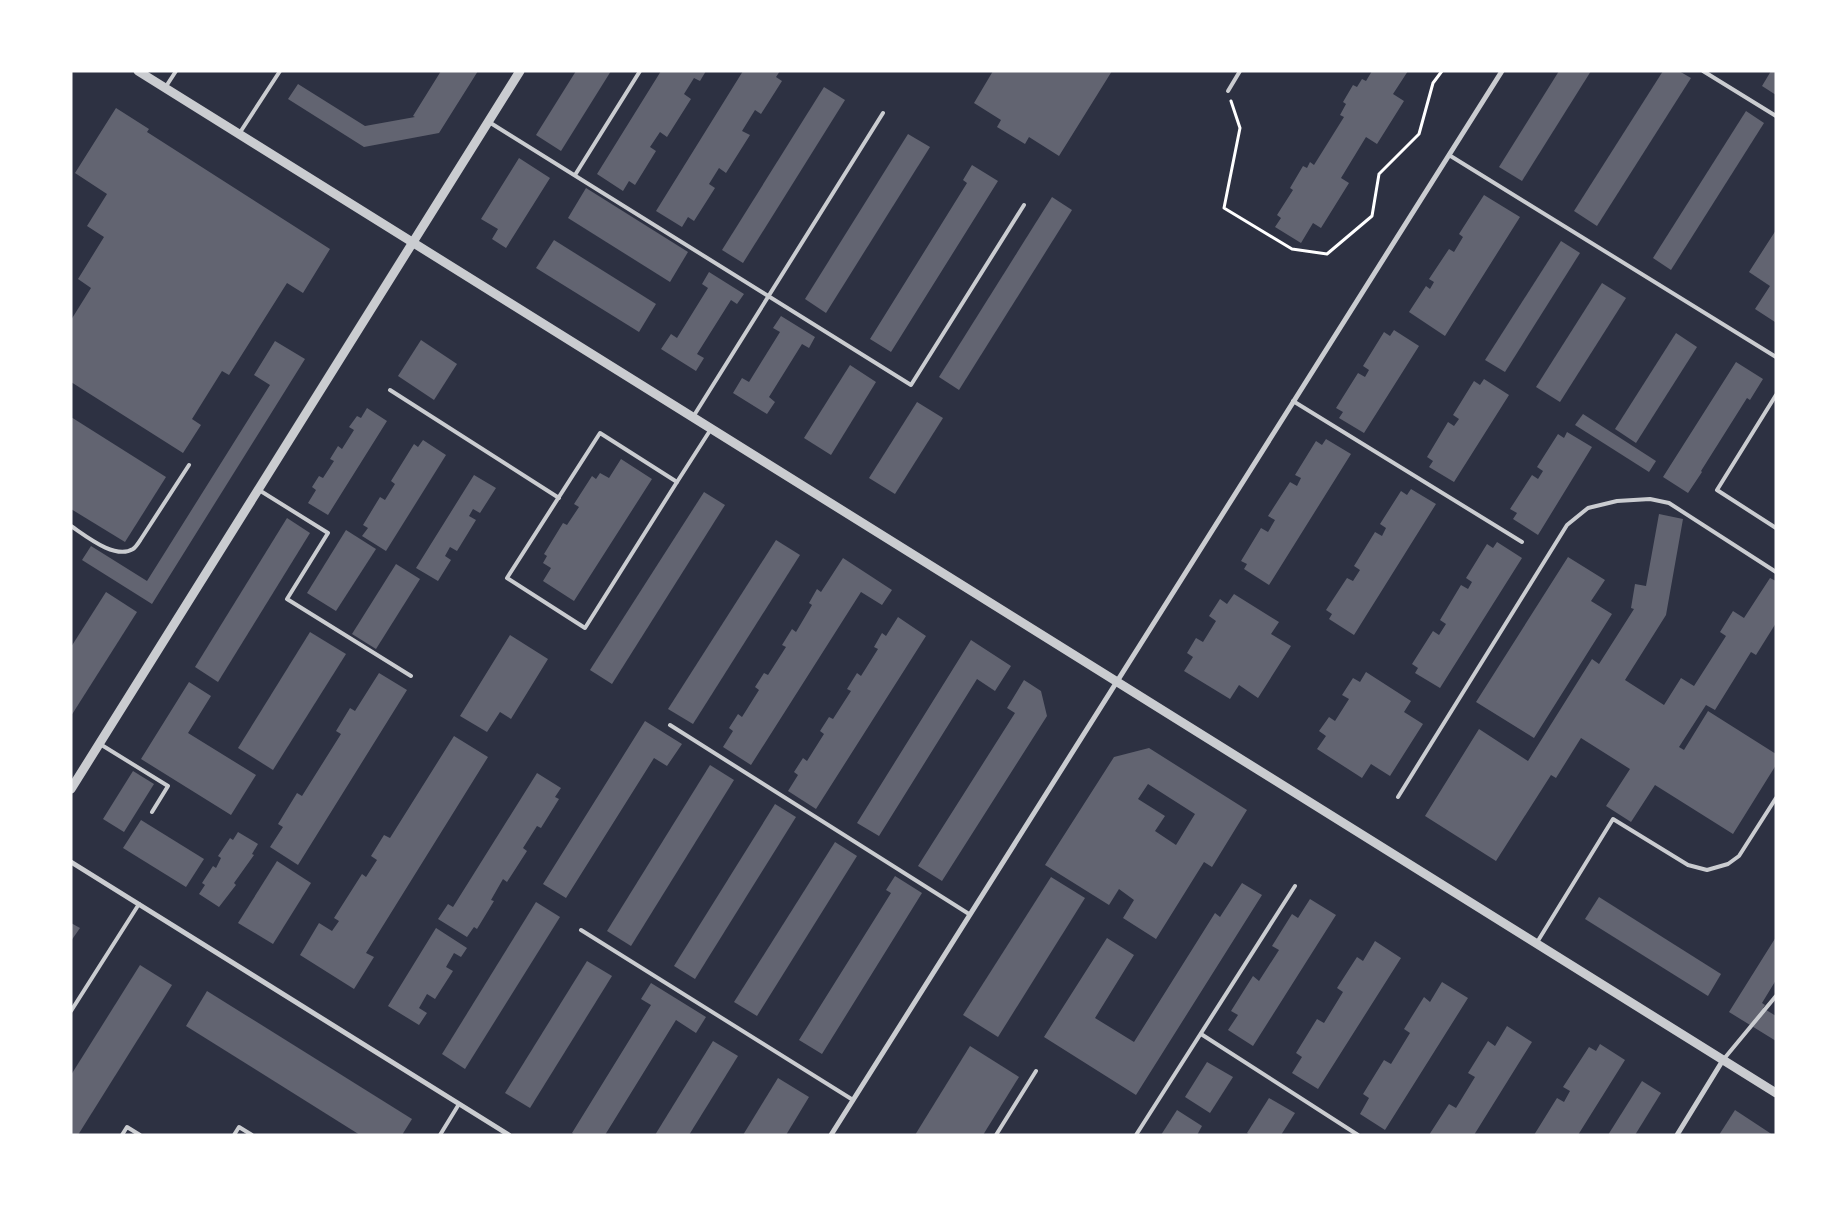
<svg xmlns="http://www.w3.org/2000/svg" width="1847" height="1206" font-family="Mulish,sans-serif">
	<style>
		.building { fill: #626471; fill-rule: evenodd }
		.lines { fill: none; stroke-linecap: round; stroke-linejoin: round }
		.path { stroke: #fff; stroke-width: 3 }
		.service { stroke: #caccd0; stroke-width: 4 }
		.minor { stroke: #caccd0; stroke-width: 5 }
		.tertiary { stroke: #caccd0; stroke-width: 9 }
	</style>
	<rect width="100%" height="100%" fill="#2d3142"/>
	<g class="building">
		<polygon points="441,71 478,71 439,133 364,147 288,99 298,84 365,126 415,117 413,116"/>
		<polygon points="576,71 611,71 561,151 536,135"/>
		<polygon points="661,71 706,71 700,81 694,78 684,94 691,99 667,137 660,132 650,147 656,151 635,185 629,181 623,191 597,174"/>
		<polygon points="743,71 780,71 776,77 782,81 761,114 755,110 742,131 750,135 726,173 719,168 709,184 715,188 694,221 688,217 682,227 656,211"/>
		<polygon points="993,71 1112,71 1059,156 1029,137 1025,144 997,127 1001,120 974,103"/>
		<polygon points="1372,71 1408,71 1393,94 1404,101 1377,144 1366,137 1341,178 1349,183 1321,228 1313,223 1301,243 1275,227 1281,218 1277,215 1293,190 1290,188 1303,166 1307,168 1310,162 1314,165 1344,117 1340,115 1346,104 1343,102 1353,85 1357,87 1362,79 1366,81"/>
		<polygon points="1559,71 1591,71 1522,181 1499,167"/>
		<polygon points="1663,71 1679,71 1691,78 1597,226 1574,211"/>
		<polygon points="1771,71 1776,71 1776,95 1762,86"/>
		<polygon points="824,87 845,100 743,263 722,250"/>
		<polygon points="116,108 149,129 147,132 330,249 303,293 287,283 229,375 222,371 192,419 201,425 183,453 71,382 71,320 91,288 78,279 104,237 87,226 107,194 75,173"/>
		<polygon points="1746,111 1764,123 1671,270 1653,258"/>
		<polygon points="908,134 930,147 826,313 805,299"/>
		<polygon points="519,158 550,178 506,248 492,239 498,229 481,219"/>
		<polygon points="972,165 998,181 891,352 870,339 967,183 963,180"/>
		<polygon points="586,188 688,252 670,282 568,218"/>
		<polygon points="1484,195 1520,217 1445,336 1409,312 1426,286 1430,289 1434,282 1429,279 1449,249 1454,252 1463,237 1459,234"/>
		<polygon points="1052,197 1072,210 959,390 939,377"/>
		<polygon points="1776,230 1776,320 1775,322 1755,309 1770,286 1749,272"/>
		<polygon points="554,240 656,304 639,332 536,268"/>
		<polygon points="1561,241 1580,253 1505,372 1485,360"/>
		<polygon points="709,272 744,294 737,304 731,300 697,354 704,358 696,371 661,349 671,334 677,338 708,288 702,284"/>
		<polygon points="1602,283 1626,298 1560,402 1536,387"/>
		<polygon points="781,316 815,337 809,348 802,344 769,397 775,402 767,414 733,393 742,378 749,382 780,332 773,328"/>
		<polygon points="1394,330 1419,346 1364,433 1339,418 1343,412 1336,408 1358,373 1365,377 1369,370 1363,366 1384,332 1390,336"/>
		<polygon points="1676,333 1697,347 1636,443 1615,429"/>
		<polygon points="421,340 457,364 434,400 398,376"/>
		<polygon points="275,341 305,359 152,604 82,560 91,546 147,581 270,385 254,375"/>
		<polygon points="1736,362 1763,379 1750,400 1747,398 1701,471 1702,472 1688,493 1663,477"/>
		<polygon points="850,365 876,382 831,455 804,438"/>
		<polygon points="1484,379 1509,395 1454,482 1429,467 1433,461 1427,457 1448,422 1454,426 1459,419 1453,415 1474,381 1480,385"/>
		<polygon points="917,402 943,418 895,494 869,478"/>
		<polygon points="367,408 387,421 328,515 308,503 316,490 312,487 319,476 323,478 334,461 330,459 338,446 342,449 354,430 349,427 357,416 361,418"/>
		<polygon points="1583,414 1656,461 1649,472 1575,425"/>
		<polygon points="71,417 166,477 125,542 71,509"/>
		<polygon points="1567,432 1592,447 1538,535 1513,519 1517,513 1510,509 1532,475 1538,479 1543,471 1537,467 1558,434 1564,438"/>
		<polygon points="1326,439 1351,454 1269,585 1244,569 1247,564 1241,561 1261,528 1268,532 1275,520 1268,516 1290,482 1297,486 1301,478 1295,475 1316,441 1322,445"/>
		<polygon points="423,440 446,455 386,551 362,536 368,528 363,525 380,497 385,500 395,484 391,481 414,444 418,447"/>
		<polygon points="621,459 652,479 574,601 543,581 551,568 543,563 547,556 544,554 563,523 567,525 579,507 574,504 592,476 596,479 600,473 609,478"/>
		<polygon points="474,475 496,488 480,513 473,509 469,516 476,520 457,551 450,547 445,556 451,560 438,581 416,568"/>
		<polygon points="1411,489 1436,504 1354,635 1329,619 1332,614 1326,610 1347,578 1353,581 1360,570 1354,566 1375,532 1382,536 1386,528 1380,524 1401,491 1407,495"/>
		<polygon points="704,492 725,505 612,684 590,670"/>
		<polygon points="1659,514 1683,519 1666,615 1625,680 1664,705 1681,678 1694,686 1726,636 1720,632 1733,611 1744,618 1770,578 1776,581 1776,623 1756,655 1751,652 1715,710 1706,705 1679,747 1684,750 1708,711 1776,754 1776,765 1733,834 1655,785 1631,822 1606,806 1630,769 1581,738 1556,778 1551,775 1496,861 1425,816 1479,729 1528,761 1592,659 1599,664 1634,609 1631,608 1635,584 1646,586"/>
		<polygon points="287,518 310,533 218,682 195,667"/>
		<polygon points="346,530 376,549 336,611 307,593"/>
		<polygon points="776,540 800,555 693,724 668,709"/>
		<polygon points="1497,542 1522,558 1440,688 1415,673 1418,668 1412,664 1433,631 1439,635 1446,624 1440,620 1461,585 1468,589 1472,582 1466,578 1487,544 1493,548"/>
		<polygon points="1568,557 1605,580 1591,601 1612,614 1534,738 1476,702"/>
		<polygon points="843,558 892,590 882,605 861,592 751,765 723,747 733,731 729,728 738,714 742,717 759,690 755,687 764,673 768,675 786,647 782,645 792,629 796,632 812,605 809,603 817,589 821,592"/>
		<polygon points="396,564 420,579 376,649 352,634"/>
		<polygon points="106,592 137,612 71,716 71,647"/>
		<polygon points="1234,594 1279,622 1271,634 1291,646 1258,698 1239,685 1230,699 1184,671 1193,657 1187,653 1196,638 1203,642 1216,621 1209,616 1220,599 1227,604"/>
		<polygon points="898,617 926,636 816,809 788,791 798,775 794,772 803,758 807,761 824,734 820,731 829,717 833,719 851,691 847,689 857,673 861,676 878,649 874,647 882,633 886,636"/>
		<polygon points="310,632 346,654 273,770 238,748"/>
		<polygon points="510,635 548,659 511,719 500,712 487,732 460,716"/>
		<polygon points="971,640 1011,666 995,691 977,679 879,836 857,823"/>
		<polygon points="1366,672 1411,701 1404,712 1423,724 1390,776 1371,764 1362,778 1317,749 1326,736 1319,731 1329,717 1335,721 1349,699 1342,695 1353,678 1360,682"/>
		<polygon points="379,673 407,690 298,865 270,847 283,827 278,824 297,793 302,796 341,734 336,731 350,708 355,711"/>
		<polygon points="1024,680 1041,691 1047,716 942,881 918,866 1015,713 1007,708"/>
		<polygon points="189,682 211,696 188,733 256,775 231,815 141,759"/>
		<polygon points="645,721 682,744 667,766 654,758 566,898 543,884"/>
		<polygon points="454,736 488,757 366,953 374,957 354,989 300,955 319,923 332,931 339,921 334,918 362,874 366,877 377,860 371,856 384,835 390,838"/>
		<path d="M1149,748l98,62 -35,57 -8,-5 -48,77 -33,-21 11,-18 -15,-11 -10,16 -64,-40 69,-108zM1148,784l47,30 -19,31 -21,-14 10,-15 -27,-17z"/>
		<polygon points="710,765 734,780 631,946 607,931"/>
		<polygon points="133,771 154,784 124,832 103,819"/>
		<polygon points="537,773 561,788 555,797 559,799 541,828 537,826 523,848 527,851 507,882 503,879 491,900 494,901 477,929 474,927 467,937 438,919 448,904 453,907"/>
		<polygon points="775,804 796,817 695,979 674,966"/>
		<polygon points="141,820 204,859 186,887 123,848"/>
		<polygon points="238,832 258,844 252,854 254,855 234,883 236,885 219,907 199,894 205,885 202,883 213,866 216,868 221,858 218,856 230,838 233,840"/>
		<polygon points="835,842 857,856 757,1016 734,1002"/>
		<polygon points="277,861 311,883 273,944 238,923"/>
		<polygon points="895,876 922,893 822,1054 799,1040 891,893 886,890"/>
		<polygon points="1051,877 1085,898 998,1037 963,1015"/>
		<polygon points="1242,883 1262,895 1136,1095 1044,1037 1107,938 1134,955 1095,1018 1134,1042 1215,913 1220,917"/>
		<polygon points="1599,897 1721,974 1708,996 1585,919"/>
		<polygon points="1310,899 1336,915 1253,1046 1228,1030 1238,1015 1231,1011 1253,976 1259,981 1279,950 1272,946 1292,914 1298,918"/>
		<polygon points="536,902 560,917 465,1069 442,1054"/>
		<polygon points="71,923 80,928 71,941"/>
		<polygon points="436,928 467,948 461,957 454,953 446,967 453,971 435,999 427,994 419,1008 427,1013 419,1025 388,1006"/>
		<polygon points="1776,937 1776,980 1762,1003 1765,1005 1763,1008 1776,1016 1776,1041 1729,1012"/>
		<polygon points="1375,941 1401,958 1318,1089 1292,1073 1302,1057 1296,1053 1317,1019 1324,1023 1343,992 1337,988 1357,957 1363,961"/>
		<polygon points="587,961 612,976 530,1108 505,1093"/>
		<polygon points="140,965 172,985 78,1135 71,1135 71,1075"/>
		<polygon points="1442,982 1468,998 1385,1130 1360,1114 1369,1098 1363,1094 1384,1060 1391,1064 1410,1033 1404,1029 1424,997 1430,1002"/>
		<polygon points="651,983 706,1017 696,1033 676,1020 605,1135 575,1135 572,1133 651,1005 641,999"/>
		<polygon points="207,991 412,1119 402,1135 360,1135 186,1026"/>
		<polygon points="1507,1026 1532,1042 1474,1135 1429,1135 1449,1104 1456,1108 1475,1077 1468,1073 1488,1041 1495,1046"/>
		<polygon points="713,1041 738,1056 689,1135 655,1135"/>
		<polygon points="1600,1044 1625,1060 1578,1135 1534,1135 1557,1098 1564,1102 1570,1091 1563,1087 1589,1047 1596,1051"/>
		<polygon points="970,1046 1019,1077 983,1135 915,1135"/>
		<polygon points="1207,1062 1233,1077 1210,1113 1185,1097"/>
		<polygon points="778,1078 809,1097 786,1135 743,1135"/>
		<polygon points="1642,1081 1661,1093 1635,1135 1608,1135"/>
		<polygon points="1269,1098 1295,1113 1281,1135 1250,1135 1247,1133"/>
		<polygon points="1177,1110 1202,1126 1197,1135 1161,1135"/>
		<polygon points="1735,1110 1773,1135 1719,1135"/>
	</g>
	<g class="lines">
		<polyline class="path" points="1231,101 1240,128 1224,208 1292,249 1327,254 1372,216 1379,174 1419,134 1433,83 1442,71"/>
		<g class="service">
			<polyline points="1703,71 1776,116"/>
			<polyline points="165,88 176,71"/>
			<polyline points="1228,91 1240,71"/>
			<polyline points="489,122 911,385 1024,205"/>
			<polyline points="239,134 280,71"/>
			<polyline points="1449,155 1776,357"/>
			<polyline points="575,175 640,71"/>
			<polyline points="390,390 559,498"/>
			<polyline points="1776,395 1717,490 1776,528"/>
			<polyline points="1293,401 1522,542"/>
			<polyline points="693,417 883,113"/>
			<polygon points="600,433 677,482 585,628 507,578"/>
			<polyline points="677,482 711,429"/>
			<polyline points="259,490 328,533 287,599 411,676"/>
			<path d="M71,526c15,10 44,34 62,23 3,-2 6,-7 8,-10l48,-74"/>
			<polyline points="670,725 969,914"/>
			<polyline points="100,744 168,786 152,812"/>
			<polyline points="1398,797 1567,525 1588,508 1617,501 1650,499 1669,503 1776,572"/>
			<polyline points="581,930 853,1100"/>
			<polyline points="1536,944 1613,819 1688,865 1707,870 1728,864 1739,856 1776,798"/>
			<polyline points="71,1011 139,904"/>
			<polyline points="1201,1034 1358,1135"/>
			<polyline points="1723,1060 1776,996"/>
			<polyline points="122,1135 127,1127 140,1135"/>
			<polyline points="234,1135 239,1127 252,1135"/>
			<polyline points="440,1135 459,1104"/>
			<polyline points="996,1135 1036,1071"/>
			<polyline points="1136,1135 1295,886"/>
		</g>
		<g class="minor">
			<polyline points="71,862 509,1135"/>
			<polyline points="831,1135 1502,71"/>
			<polyline points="1677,1135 1723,1060"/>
		</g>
		<g class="tertiary">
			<polyline points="138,71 1776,1093"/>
			<polyline points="71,789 520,71"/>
		</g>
	</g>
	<rect width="1847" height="1206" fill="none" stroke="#ffffff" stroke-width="145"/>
</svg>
